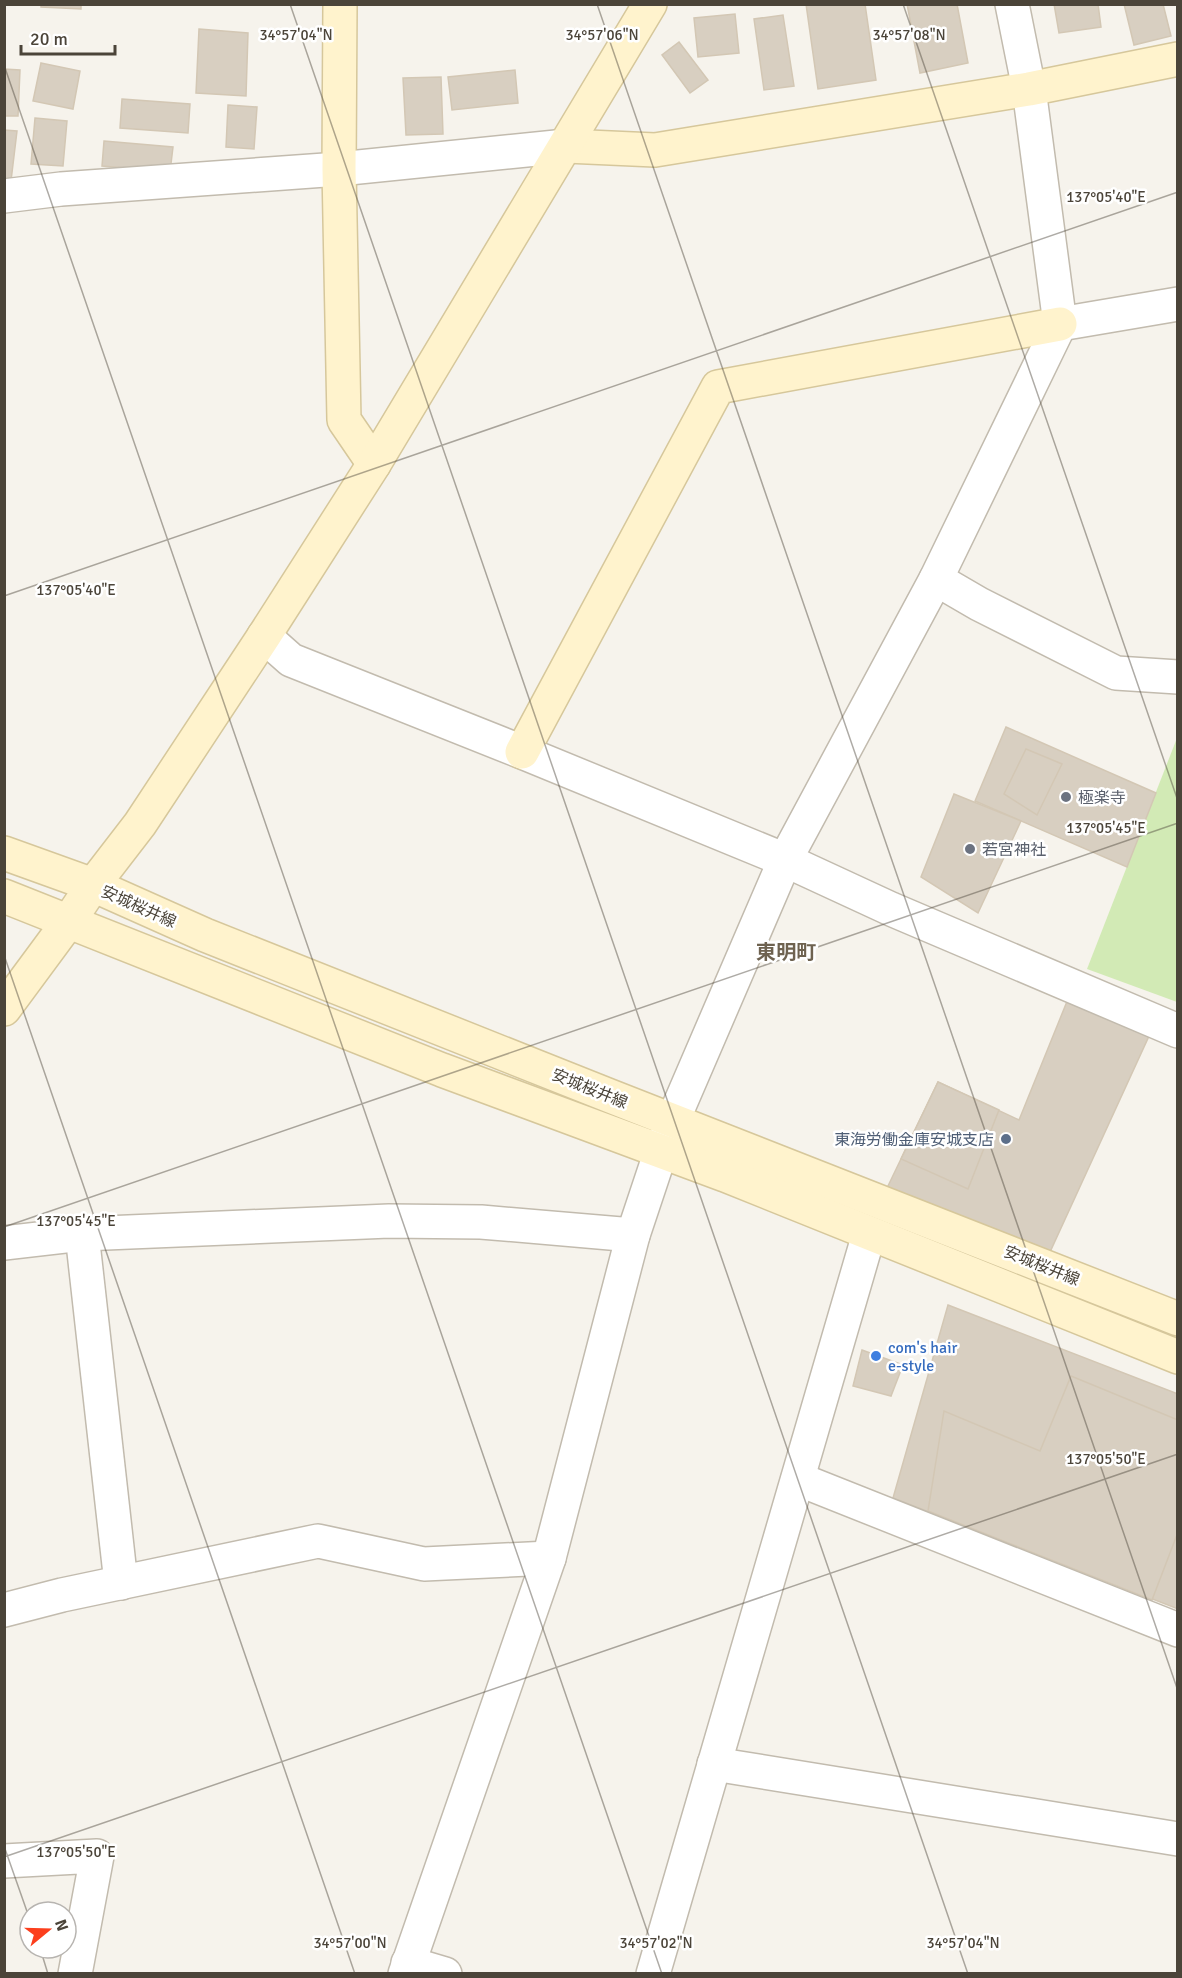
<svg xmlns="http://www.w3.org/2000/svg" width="1182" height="1978" font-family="Signika,'Noto Sans JP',sans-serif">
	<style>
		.green { fill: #d2eab5 }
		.building { fill: #d8cfc1; stroke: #d3c7b4; stroke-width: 1.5 }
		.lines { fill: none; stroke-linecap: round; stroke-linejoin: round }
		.street-casing { stroke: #c2bbae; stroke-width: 36 }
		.secondary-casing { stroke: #d6c79b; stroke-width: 36 }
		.street { stroke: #fff; stroke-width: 33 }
		.secondary { stroke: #fff3cd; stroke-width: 33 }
		.ticks { fill: none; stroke: #4b4439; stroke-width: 1.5; stroke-opacity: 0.45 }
		.worship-dot { fill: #6b7280; stroke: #fff; stroke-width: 2 }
		.service-dot { fill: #5c6f8a; stroke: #fff; stroke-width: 2 }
		.shop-dot { fill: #3f7fe0; stroke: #fff; stroke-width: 2 }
		.labels { text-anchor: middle; stroke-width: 5; stroke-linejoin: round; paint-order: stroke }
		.worship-label { font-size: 16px; fill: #5b616d; stroke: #fff; text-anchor: start }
		.street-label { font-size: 16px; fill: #4b4439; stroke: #fff }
		.service-label { font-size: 16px; fill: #4e5e75; stroke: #fff; text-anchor: end }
		.shop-label { font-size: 16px; fill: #366cbe; stroke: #fff; text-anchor: start }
		.quarter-label { font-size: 20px; font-weight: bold; fill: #6e6250; stroke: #fff }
		.ticks-label { font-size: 15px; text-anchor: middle; fill: #4b4439; stroke: #fff; stroke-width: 5; stroke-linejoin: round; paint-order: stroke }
	</style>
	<rect width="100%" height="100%" fill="#f6f3ec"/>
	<polygon class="green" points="1177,738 1177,1002 1087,969"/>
	<g class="building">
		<polygon points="41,4 81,4 81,9 41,7"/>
		<polygon points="806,4 865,4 876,80 818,89"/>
		<polygon points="907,4 957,4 968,63 920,73"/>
		<polygon points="1054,4 1098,4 1101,27 1059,33"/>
		<polygon points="1124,4 1163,4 1171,36 1134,45"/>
		<polygon points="735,14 739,53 698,57 694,18"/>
		<polygon points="783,15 794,86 764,90 754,19"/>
		<polygon points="199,29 248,33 246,96 196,93"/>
		<polygon points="679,42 708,80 690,93 662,55"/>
		<polygon points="41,63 80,71 73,109 33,101"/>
		<polygon points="4,69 20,70 18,116 4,116"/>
		<polygon points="515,70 518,103 452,110 448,77"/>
		<polygon points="441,77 443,134 406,135 403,78"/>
		<polygon points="122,99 190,104 188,133 120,128"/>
		<polygon points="228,105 257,107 254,149 226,147"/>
		<polygon points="35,118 67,121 63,166 31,164"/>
		<polygon points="4,130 17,131 11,181 4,180"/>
		<polygon points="104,141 173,147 170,172 102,166"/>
		<polygon points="1006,727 1156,793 1127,867 975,801"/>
		<polygon points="1026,749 1062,764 1037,815 1004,794"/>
		<polygon points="954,794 1021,821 978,913 921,877"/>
		<polygon points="1068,999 1149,1036 1050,1252 887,1188 938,1082 1019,1120"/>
		<polygon points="938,1082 999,1110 968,1189 901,1159"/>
		<polygon points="948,1305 1178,1394 1178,1609 893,1498"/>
		<polygon points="862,1350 903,1365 891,1396 853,1386"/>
		<polygon points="1071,1376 1178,1420 1178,1532 1152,1600 928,1511 944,1411 1040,1451"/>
	</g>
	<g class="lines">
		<g class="street-casing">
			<g id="street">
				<polyline points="4,196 61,189 339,169 566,146"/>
				<polyline points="1060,324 1178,304"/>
				<polyline points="936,579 979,604 1116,673 1178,677"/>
				<polyline points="264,636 291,660 522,752 785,860 891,909 1178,1031"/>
				<polyline points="82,1234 121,1583"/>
				<polyline points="4,1243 82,1234 389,1221 481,1222 633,1235"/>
				<polyline points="798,1479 1178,1630"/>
				<polyline points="4,1610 62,1595 318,1541 424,1564 549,1558"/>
				<polyline points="714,1764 1178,1839"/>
				<polyline points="4,1861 97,1856 75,1974"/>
				<polyline points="408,1963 445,1974"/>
				<polyline points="405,1974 549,1558 633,1235 661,1151 673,1120 785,860 936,579 1060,324 1029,89 1012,4"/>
				<polyline points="653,1974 869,1234"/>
			</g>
		</g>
		<g class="secondary-casing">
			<g id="secondary">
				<polyline points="340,4 339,169 344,420 374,464"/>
				<polyline points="566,146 655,150 1029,89 1178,59"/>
				<polyline points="522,752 718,387 1060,324"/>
				<polyline points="4,853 93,885 205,935 610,1096 1178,1319"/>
				<polyline points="4,896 442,1070 725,1175 1178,1357"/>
				<polyline points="4,1009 69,921 93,885 140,824 264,636 374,464 650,4"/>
			</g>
		</g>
		<use href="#street" class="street"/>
		<use href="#secondary" class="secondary"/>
	</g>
	<path class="ticks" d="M290,4l678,1970M597,4l581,1687M903,4l275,797M4,65l658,1909M4,596l1174,-404M4,955l351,1019M4,1227l1174,-404M4,1846l26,74M4,1857l1174,-403M40,1948l8,26"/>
	<g class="worship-dot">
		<circle cx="1066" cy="797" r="6"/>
		<circle cx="970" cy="849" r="6"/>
	</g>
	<circle class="service-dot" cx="1006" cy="1139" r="6"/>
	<circle class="shop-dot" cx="876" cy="1356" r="6"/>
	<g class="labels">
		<g class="worship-label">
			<text x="1078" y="803">極楽寺</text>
			<text x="982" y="855">若宮神社</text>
		</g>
		<g class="street-label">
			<text transform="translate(139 906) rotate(24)" y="6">安城桜井線</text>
			<text transform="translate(590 1088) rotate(22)" y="6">安城桜井線</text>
			<text transform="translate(1042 1265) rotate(22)" y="6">安城桜井線</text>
		</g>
		<g class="service-label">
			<text x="994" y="1145">東海労働金庫安城支店</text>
		</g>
		<g class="shop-label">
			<text x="888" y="1353">com's hair<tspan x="888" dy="18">e-style</tspan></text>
		</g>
		<g class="quarter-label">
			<text x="786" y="959">東明町</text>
		</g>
	</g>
	<g class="ticks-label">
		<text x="909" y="40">34°57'08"N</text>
		<text x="296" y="40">34°57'04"N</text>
		<text x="602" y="40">34°57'06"N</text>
		<text x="1106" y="202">137°05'40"E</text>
		<text x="76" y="595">137°05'40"E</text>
		<text x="1106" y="833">137°05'45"E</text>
		<text x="76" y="1226">137°05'45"E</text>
		<text x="1106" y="1464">137°05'50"E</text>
		<text x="76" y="1857">137°05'50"E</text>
		<text x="350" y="1948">34°57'00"N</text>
		<text x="656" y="1948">34°57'02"N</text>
		<text x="963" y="1948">34°57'04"N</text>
	</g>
	<rect width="1182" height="1978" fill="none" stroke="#4b4439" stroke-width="12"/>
	<g transform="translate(48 1930) rotate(71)"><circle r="28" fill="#ffffff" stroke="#b7b4b0" stroke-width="1.5"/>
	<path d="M0-4.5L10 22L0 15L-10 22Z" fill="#fc3f1d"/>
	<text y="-9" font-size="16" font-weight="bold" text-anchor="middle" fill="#4b4439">N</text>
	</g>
	<path d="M21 45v9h94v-9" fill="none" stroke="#4b4439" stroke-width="3"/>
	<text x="30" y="45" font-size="18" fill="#4b4439" stroke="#ffffff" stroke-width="4.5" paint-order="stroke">20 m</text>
</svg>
